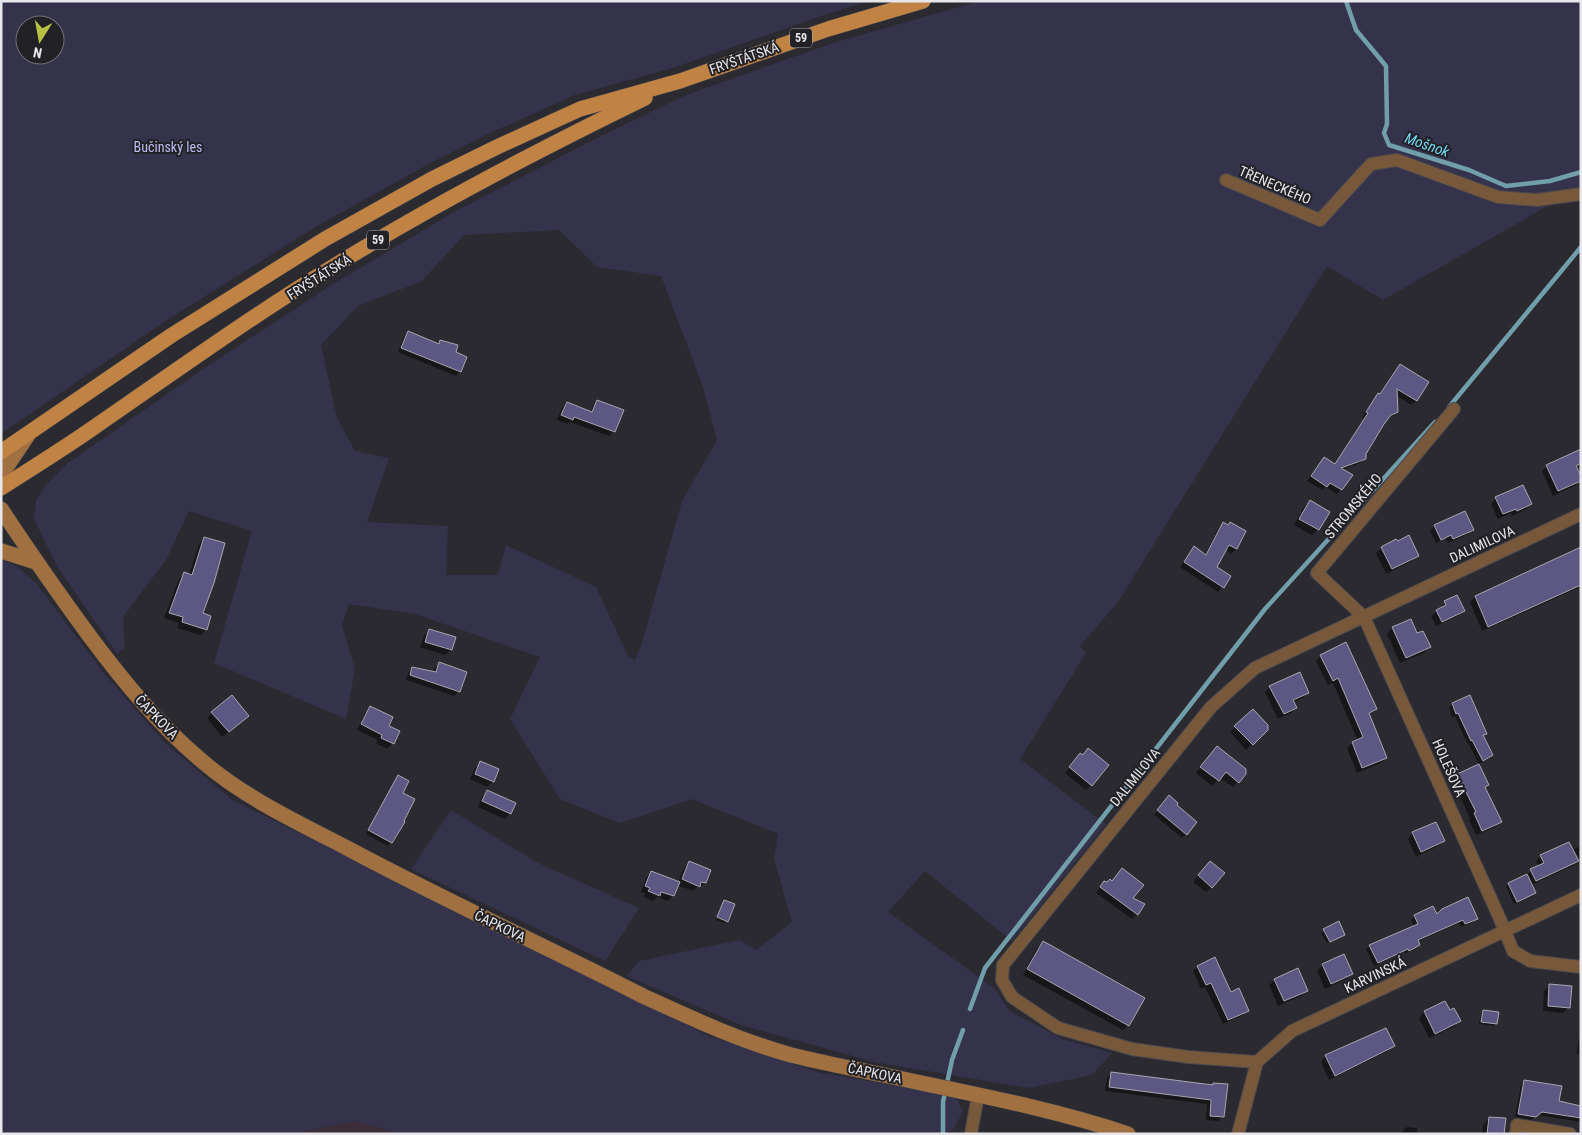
<svg xmlns="http://www.w3.org/2000/svg" width="1582" height="1135" font-family="'Roboto Condensed',sans-serif">
	<style>
		.medical { fill: #3c2d39 }
		.green { fill: #35324b; fill-rule: evenodd }
		.shadow { fill: #0007 }
		.lines { fill: none; stroke-linecap: round; stroke-linejoin: round }
		.stream { stroke: #709eaa; stroke-width: 4.5 }
		.building { fill: #5d5783; stroke: #a8a7ae }
		.street-casing { stroke: #49484e; stroke-width: 14 }
		.secondary-casing { stroke: #49484e; stroke-width: 16 }
		.primary-casing { stroke: #49484e; stroke-width: 16 }
		.street { stroke: #77583b; stroke-width: 12 }
		.secondary { stroke: #a17041; stroke-width: 15 }
		.primary { stroke: #c18344; stroke-width: 15 }
		.labels { text-anchor: middle; stroke-width: 4; stroke-linejoin: round; paint-order: stroke }
		.shield { fill: #212126; stroke: #acacb0; stroke-width: 1 }
		.shield-label { font-size: 12px; font-weight: bold; fill: #e8e7eb }
		.street-label { font-size: 14px; fill: #e8e7eb; stroke: #212126 }
		.park-label { font-size: 14px; fill: #c1bbf4; stroke: #212126 }
		.water-label { font-size: 15px; font-style: italic; fill: #73d7f1; stroke: #212126 }
	</style>
	<rect width="100%" height="100%" fill="#2b2a30"/>
	<polygon class="medical" points="355,1121 402,1134 292,1134"/>
	<g class="green">
		<path d="M1,1h869l-46,14 -148,52 -101,28 -85,38 -65,33 -108,60 -153,96 -163,112zM25,25h30v30h-30z"/>
		<path d="M980,1h601v186l-198,113 -56,-34 -209,336 -38,44 6,7 -66,106 86,65 -94,117 -87,-70 -37,41 106,76 16,23 52,28 50,14 -20,22 -63,13 -155,-26 -133,-37 -115,-49 13,-15 101,-21 16,10 36,-28 -18,-63 4,-25 -86,-35 -72,24 -60,-24 -50,-80 30,-62 -125,-43 -66,-10 -7,21 13,44 -9,50 -132,-56 38,-132 -63,-20 -23,49 -43,57 2,31 -8,6 -60,-88 -23,-47 2,-19 10,-15 22,-22 132,-92 133,-87 121,-72 135,-70 97,-47 147,-52zM559,230l38,37 64,9 42,111 14,53 -35,61 -40,142 -7,17 -7,-4 -32,-69 -90,-42 -8,30h-52l2,-49 -81,-4 22,-64 -34,-7 -18,-33 -16,-73 37,-39 64,-25 42,-46z"/>
		<polygon points="1,559 18,567 36,583 103,672 164,742 231,799 709,1036 817,1072 955,1096 963,1111 954,1129 944,1134 402,1134 355,1121 292,1134 1,1134"/>
		<polygon points="451,810 536,862 639,908 605,961 411,869"/>
	</g>
	<g class="shadow">
		<polygon points="408,332 437,344 441,341 455,353 460,371 456,376 398,352 404,337"/>
		<polygon points="1400,365 1427,383 1416,401 1411,405 1396,395 1396,412 1387,418 1365,454 1365,459 1360,463 1342,470 1351,475 1337,494 1325,487 1322,490 1307,481 1320,463 1334,465 1364,418 1362,417 1374,399 1379,395"/>
		<polygon points="598,401 614,431 609,436 570,422 567,424 557,420 562,408 567,404 590,413 593,406"/>
		<polygon points="1581,451 1581,464 1575,467 1581,481 1576,485 1553,496 1542,471 1547,466"/>
		<polygon points="1496,498 1531,504 1525,510 1512,516 1511,513 1498,519 1491,504"/>
		<polygon points="1310,502 1328,512 1318,529 1312,535 1294,525 1304,507"/>
		<polygon points="1464,513 1472,530 1468,534 1448,543 1446,538 1436,543 1430,531 1434,526"/>
		<polygon points="1223,524 1245,531 1236,549 1231,554 1225,550 1216,568 1230,576 1218,592 1180,567 1190,553 1205,555 1218,529"/>
		<polygon points="204,538 202,614 210,616 206,630 200,635 177,628 179,623 164,618 179,579 185,573 189,575 199,544"/>
		<polygon points="1382,548 1417,555 1412,561 1386,574 1376,553"/>
		<polygon points="1581,549 1581,587 1482,631 1470,602 1475,597"/>
		<polygon points="1445,603 1463,611 1458,616 1436,626 1431,616 1440,609"/>
		<polygon points="1410,620 1417,635 1429,647 1424,653 1400,663 1387,634 1392,628"/>
		<polygon points="430,630 455,638 451,650 445,655 420,647 424,636"/>
		<polygon points="1321,656 1376,709 1368,715 1386,758 1381,763 1357,773 1347,748 1352,743 1358,741 1333,683 1328,685 1316,661"/>
		<polygon points="439,664 459,691 454,696 406,680 408,673 413,668 433,673 434,669"/>
		<polygon points="1270,687 1308,693 1303,698 1293,702 1296,708 1291,713 1278,719 1265,692"/>
		<polygon points="1452,704 1485,734 1483,736 1492,755 1488,759 1479,764 1468,743 1467,743 1455,716 1452,717 1449,708"/>
		<polygon points="370,708 387,727 393,743 387,749 376,743 378,740 357,730 365,713"/>
		<polygon points="1253,711 1267,730 1246,750 1230,732"/>
		<polygon points="212,713 242,721 222,737 207,718"/>
		<polygon points="1212,753 1238,782 1233,787 1220,778 1212,786 1196,773"/>
		<polygon points="1075,761 1091,785 1086,790 1065,773"/>
		<polygon points="481,763 493,781 487,787 470,779 475,768"/>
		<polygon points="1458,775 1488,784 1484,788 1500,821 1495,827 1476,835 1469,820 1470,818 1453,781"/>
		<polygon points="398,776 403,822 388,846 366,834 395,780"/>
		<polygon points="487,792 510,814 505,819 478,807 482,797"/>
		<polygon points="1165,801 1175,805 1186,834 1182,838 1154,815"/>
		<polygon points="1413,833 1444,841 1438,846 1416,857 1408,839"/>
		<polygon points="1581,846 1581,862 1531,885 1535,893 1514,904 1506,886 1509,884 1539,867 1536,861 1541,856 1572,850"/>
		<polygon points="689,862 705,883 699,888 697,887 693,891 677,885 673,896 667,901 657,897 653,901 644,897 645,893 641,892 646,878 651,872 678,882 684,868"/>
		<polygon points="1205,868 1212,887 1206,892 1193,882"/>
		<polygon points="1104,882 1131,898 1137,914 1132,919 1096,893"/>
		<polygon points="724,901 727,921 724,923 716,920"/>
		<polygon points="1415,916 1476,918 1473,922 1461,927 1459,923 1417,942 1419,945 1415,949 1405,954 1404,952 1374,966 1366,949 1370,946 1414,927 1411,920"/>
		<polygon points="1339,923 1344,934 1327,943 1321,933"/>
		<polygon points="1043,943 1128,1025 1123,1030 1023,975 1037,948"/>
		<polygon points="1323,965 1352,974 1346,979 1325,989 1317,971"/>
		<polygon points="1198,967 1230,993 1248,1010 1243,1015 1223,1024 1205,987 1201,989 1193,971"/>
		<polygon points="1275,980 1306,990 1301,996 1278,1006 1269,985"/>
		<polygon points="1550,985 1568,1008 1563,1013 1543,1011 1544,991"/>
		<polygon points="1445,1002 1449,1012 1459,1021 1454,1027 1429,1038 1419,1018 1424,1012"/>
		<polygon points="1483,1011 1496,1023 1494,1026 1479,1024 1481,1014"/>
		<polygon points="1580,1039 1581,1039 1581,1055 1577,1054 1578,1041"/>
		<polygon points="1393,1045 1388,1051 1329,1080 1321,1062 1326,1056"/>
		<polygon points="1111,1073 1212,1086 1214,1084 1223,1116 1218,1121 1206,1120 1207,1104 1105,1091 1107,1078"/>
		<polygon points="1524,1081 1558,1102 1580,1107 1581,1101 1581,1122 1537,1115 1531,1120 1515,1117 1521,1085"/>
		<polygon points="1490,1118 1503,1134 1482,1134 1483,1125"/>
		<polygon points="1407,1127 1417,1128 1417,1132 1425,1134 1400,1134"/>
	</g>
	<g class="lines">
		<g class="stream">
			<polyline points="1346,1 1356,30 1386,66 1387,124 1384,133 1389,145 1469,170 1506,186 1550,181 1581,172"/>
			<polyline points="1449,407 1581,247"/>
			<polyline points="970,1009 985,968 1265,609 1435,422"/>
			<polyline points="943,1134 943,1102 952,1060 963,1030"/>
		</g>
	</g>
	<g class="building">
		<polygon points="408,331 439,344 440,340 458,345 456,352 467,357 461,372 401,348"/>
		<polygon points="1400,364 1429,382 1417,401 1397,389 1398,412 1391,415 1384,424 1366,454 1366,459 1341,468 1353,475 1342,490 1330,483 1327,487 1311,476 1324,457 1335,464 1368,413 1366,412 1378,393 1380,394"/>
		<polygon points="597,400 624,410 615,432 574,417 573,420 561,415 567,402 592,412"/>
		<polygon points="1581,449 1581,463 1576,466 1581,476 1581,481 1558,491 1546,465"/>
		<polygon points="1523,485 1532,504 1517,511 1516,509 1503,514 1495,497"/>
		<polygon points="1310,500 1330,512 1319,530 1299,519"/>
		<polygon points="1465,511 1474,530 1453,539 1451,535 1441,540 1434,525"/>
		<polygon points="1223,522 1228,525 1230,522 1246,531 1237,549 1229,545 1217,567 1231,576 1224,588 1184,562 1194,546 1206,555"/>
		<polygon points="1409,535 1419,556 1392,569 1381,547 1396,539 1398,541"/>
		<polygon points="204,537 225,543 214,583 203,613 211,616 207,630 182,622 183,617 169,613 184,572 192,575"/>
		<polygon points="1581,547 1581,585 1488,627 1475,596"/>
		<polygon points="1457,595 1465,611 1442,622 1436,610 1446,605 1444,601"/>
		<polygon points="1411,619 1417,633 1423,631 1431,647 1406,658 1392,627"/>
		<polygon points="429,629 456,637 452,650 425,642"/>
		<polygon points="1346,642 1377,709 1369,713 1387,758 1362,768 1352,742 1363,737 1338,678 1333,681 1320,655"/>
		<polygon points="439,662 467,672 460,692 410,675 412,667 436,672"/>
		<polygon points="1300,672 1309,693 1293,700 1297,708 1284,714 1269,686"/>
		<polygon points="232,695 249,716 229,732 211,712"/>
		<polygon points="1470,695 1487,734 1483,735 1493,755 1483,761 1472,740 1471,741 1458,713 1456,714 1452,703"/>
		<polygon points="370,706 393,717 389,726 400,731 394,744 381,738 382,735 361,724"/>
		<polygon points="1253,709 1268,725 1268,730 1253,745 1234,726"/>
		<polygon points="1217,746 1246,769 1246,774 1239,783 1226,772 1219,781 1200,767"/>
		<polygon points="1088,748 1109,765 1092,786 1069,767 1080,753 1083,755"/>
		<polygon points="480,761 499,769 494,782 475,774"/>
		<polygon points="1479,764 1489,785 1485,787 1502,822 1482,831 1474,813 1476,812 1457,774"/>
		<polygon points="398,775 409,781 403,793 415,799 404,821 405,822 392,843 368,830"/>
		<polygon points="487,790 516,803 511,814 482,801"/>
		<polygon points="1169,795 1178,803 1177,805 1197,822 1187,835 1157,810"/>
		<polygon points="1436,822 1445,841 1421,852 1412,832"/>
		<polygon points="1569,842 1579,861 1536,881 1530,869 1544,863 1540,855"/>
		<polygon points="689,861 711,870 706,883 701,882 700,887 682,879"/>
		<polygon points="1210,861 1225,873 1212,888 1198,875"/>
		<polygon points="1122,868 1144,885 1133,898 1145,904 1138,915 1100,887 1104,881 1107,882 1110,879 1112,881"/>
		<polygon points="651,871 680,882 674,896 661,892 660,896 648,891 650,888 645,886"/>
		<polygon points="1527,874 1536,893 1517,902 1508,883"/>
		<polygon points="1468,897 1478,919 1465,924 1463,920 1418,940 1420,945 1409,951 1408,949 1378,963 1369,945 1418,924 1414,915 1433,906 1437,914 1442,909"/>
		<polygon points="724,900 735,904 728,922 717,917"/>
		<polygon points="1339,921 1345,935 1330,942 1323,929"/>
		<polygon points="1043,941 1145,998 1129,1026 1027,969"/>
		<polygon points="1344,954 1353,974 1331,984 1322,964"/>
		<polygon points="1215,957 1231,992 1239,988 1249,1011 1228,1020 1211,983 1206,985 1197,966"/>
		<polygon points="1298,968 1308,991 1284,1001 1274,979"/>
		<polygon points="1549,984 1572,986 1570,1008 1548,1006"/>
		<polygon points="1445,1001 1450,1010 1454,1008 1461,1021 1435,1034 1424,1011"/>
		<polygon points="1483,1010 1499,1012 1497,1024 1481,1022"/>
		<polygon points="1386,1028 1395,1046 1335,1076 1325,1055"/>
		<polygon points="1111,1072 1213,1085 1213,1083 1228,1084 1224,1117 1210,1116 1211,1100 1109,1087"/>
		<polygon points="1524,1080 1562,1086 1559,1101 1581,1106 1581,1118 1542,1112 1536,1117 1518,1114"/>
		<polygon points="1489,1117 1506,1118 1504,1134 1487,1134"/>
	</g>
	<g class="lines">
		<g class="street-casing">
			<g id="street">
				<polyline points="1226,180 1320,220 1371,164 1397,160 1498,197 1537,200 1581,194"/>
				<polyline points="1454,409 1317,573 1364,617 1500,919 1513,951 1530,961 1581,967"/>
				<polyline points="1257,1062 1188,1057 1132,1049 1058,1028 1012,997 1002,980 1003,965 1211,707 1255,668 1581,514"/>
				<polyline points="971,1134 978,1095"/>
				<polyline points="1238,1134 1257,1062 1292,1031 1581,895"/>
				<polyline points="1516,1134 1517,1125 1570,1134"/>
			</g>
		</g>
		<g class="secondary-casing">
			<g id="secondary">
				<polyline points="1,475 28,435"/>
				<path d="M1,509c29,44 59,87 90,129 33,44 68,87 111,123 43,37 95,61 145,87 97,52 198,98 296,148 48,22 97,45 148,59 32,8 65,14 97,21 80,17 162,32 240,58"/>
				<polyline points="1,551 36,562"/>
			</g>
		</g>
		<g class="primary-casing">
			<g id="primary">
				<polyline points="1,452 172,335 325,239 432,179 497,147 580,109 680,81 828,29 923,1"/>
				<path d="M1,488c31,-20 62,-39 92,-60 77,-53 153,-108 233,-157 103,-64 210,-120 319,-173"/>
			</g>
		</g>
		<use href="#street" class="street"/>
		<use href="#secondary" class="secondary"/>
		<use href="#primary" class="primary"/>
	</g>
	<g class="labels">
		<g class="shield">
			<rect x="790" y="28.5" width="22" height="19" rx="4"/>
			<rect x="367" y="230.5" width="22" height="19" rx="4"/>
		</g>
		<g class="shield-label">
			<text x="801" y="42">59</text>
			<text x="378" y="244">59</text>
		</g>
		<g class="street-label">
			<text transform="translate(744 58) rotate(-19)" y="5">FRYŠTÁTSKÁ</text>
			<text transform="translate(1275 185) rotate(23)" y="5">TŘENECKÉHO</text>
			<text transform="translate(319 277) rotate(-32)" y="5">FRYŠTÁTSKÁ</text>
			<text transform="translate(1353 506) rotate(-50)" y="5">STROMSKÉHO</text>
			<text transform="translate(1482 544) rotate(-25)" y="5">DALIMILOVA</text>
			<text transform="translate(157 717) rotate(46)" y="5">ČAPKOVA</text>
			<text transform="translate(1449 768) rotate(66)" y="5">HOLEŠOVA</text>
			<text transform="translate(1135 777) rotate(-51)" y="5">DALIMILOVA</text>
			<text transform="translate(500 926) rotate(26)" y="5">ČAPKOVA</text>
			<text transform="translate(1375 975) rotate(-25)" y="5">KARVINSKÁ</text>
			<text transform="translate(875 1073) rotate(12)" y="5">ČAPKOVA</text>
		</g>
		<g class="park-label">
			<text x="168" y="152">Bučinský les</text>
		</g>
		<g class="water-label">
			<text transform="translate(1427 145) rotate(19)" y="5">Mošnok</text>
		</g>
	</g>
	<rect width="1582" height="1135" fill="none" stroke="#e8e7eb" stroke-width="5"/>
	<g transform="translate(40 40) rotate(191)"><circle r="24" fill="#212126" stroke="#717075"/>
	<path d="M0-4L9 19L0 12L-9 19Z" fill="#b9c046"/>
	<text y="-8" font-size="14" font-weight="bold" text-anchor="middle" fill="#e8e7eb">N</text>
	</g>
</svg>
